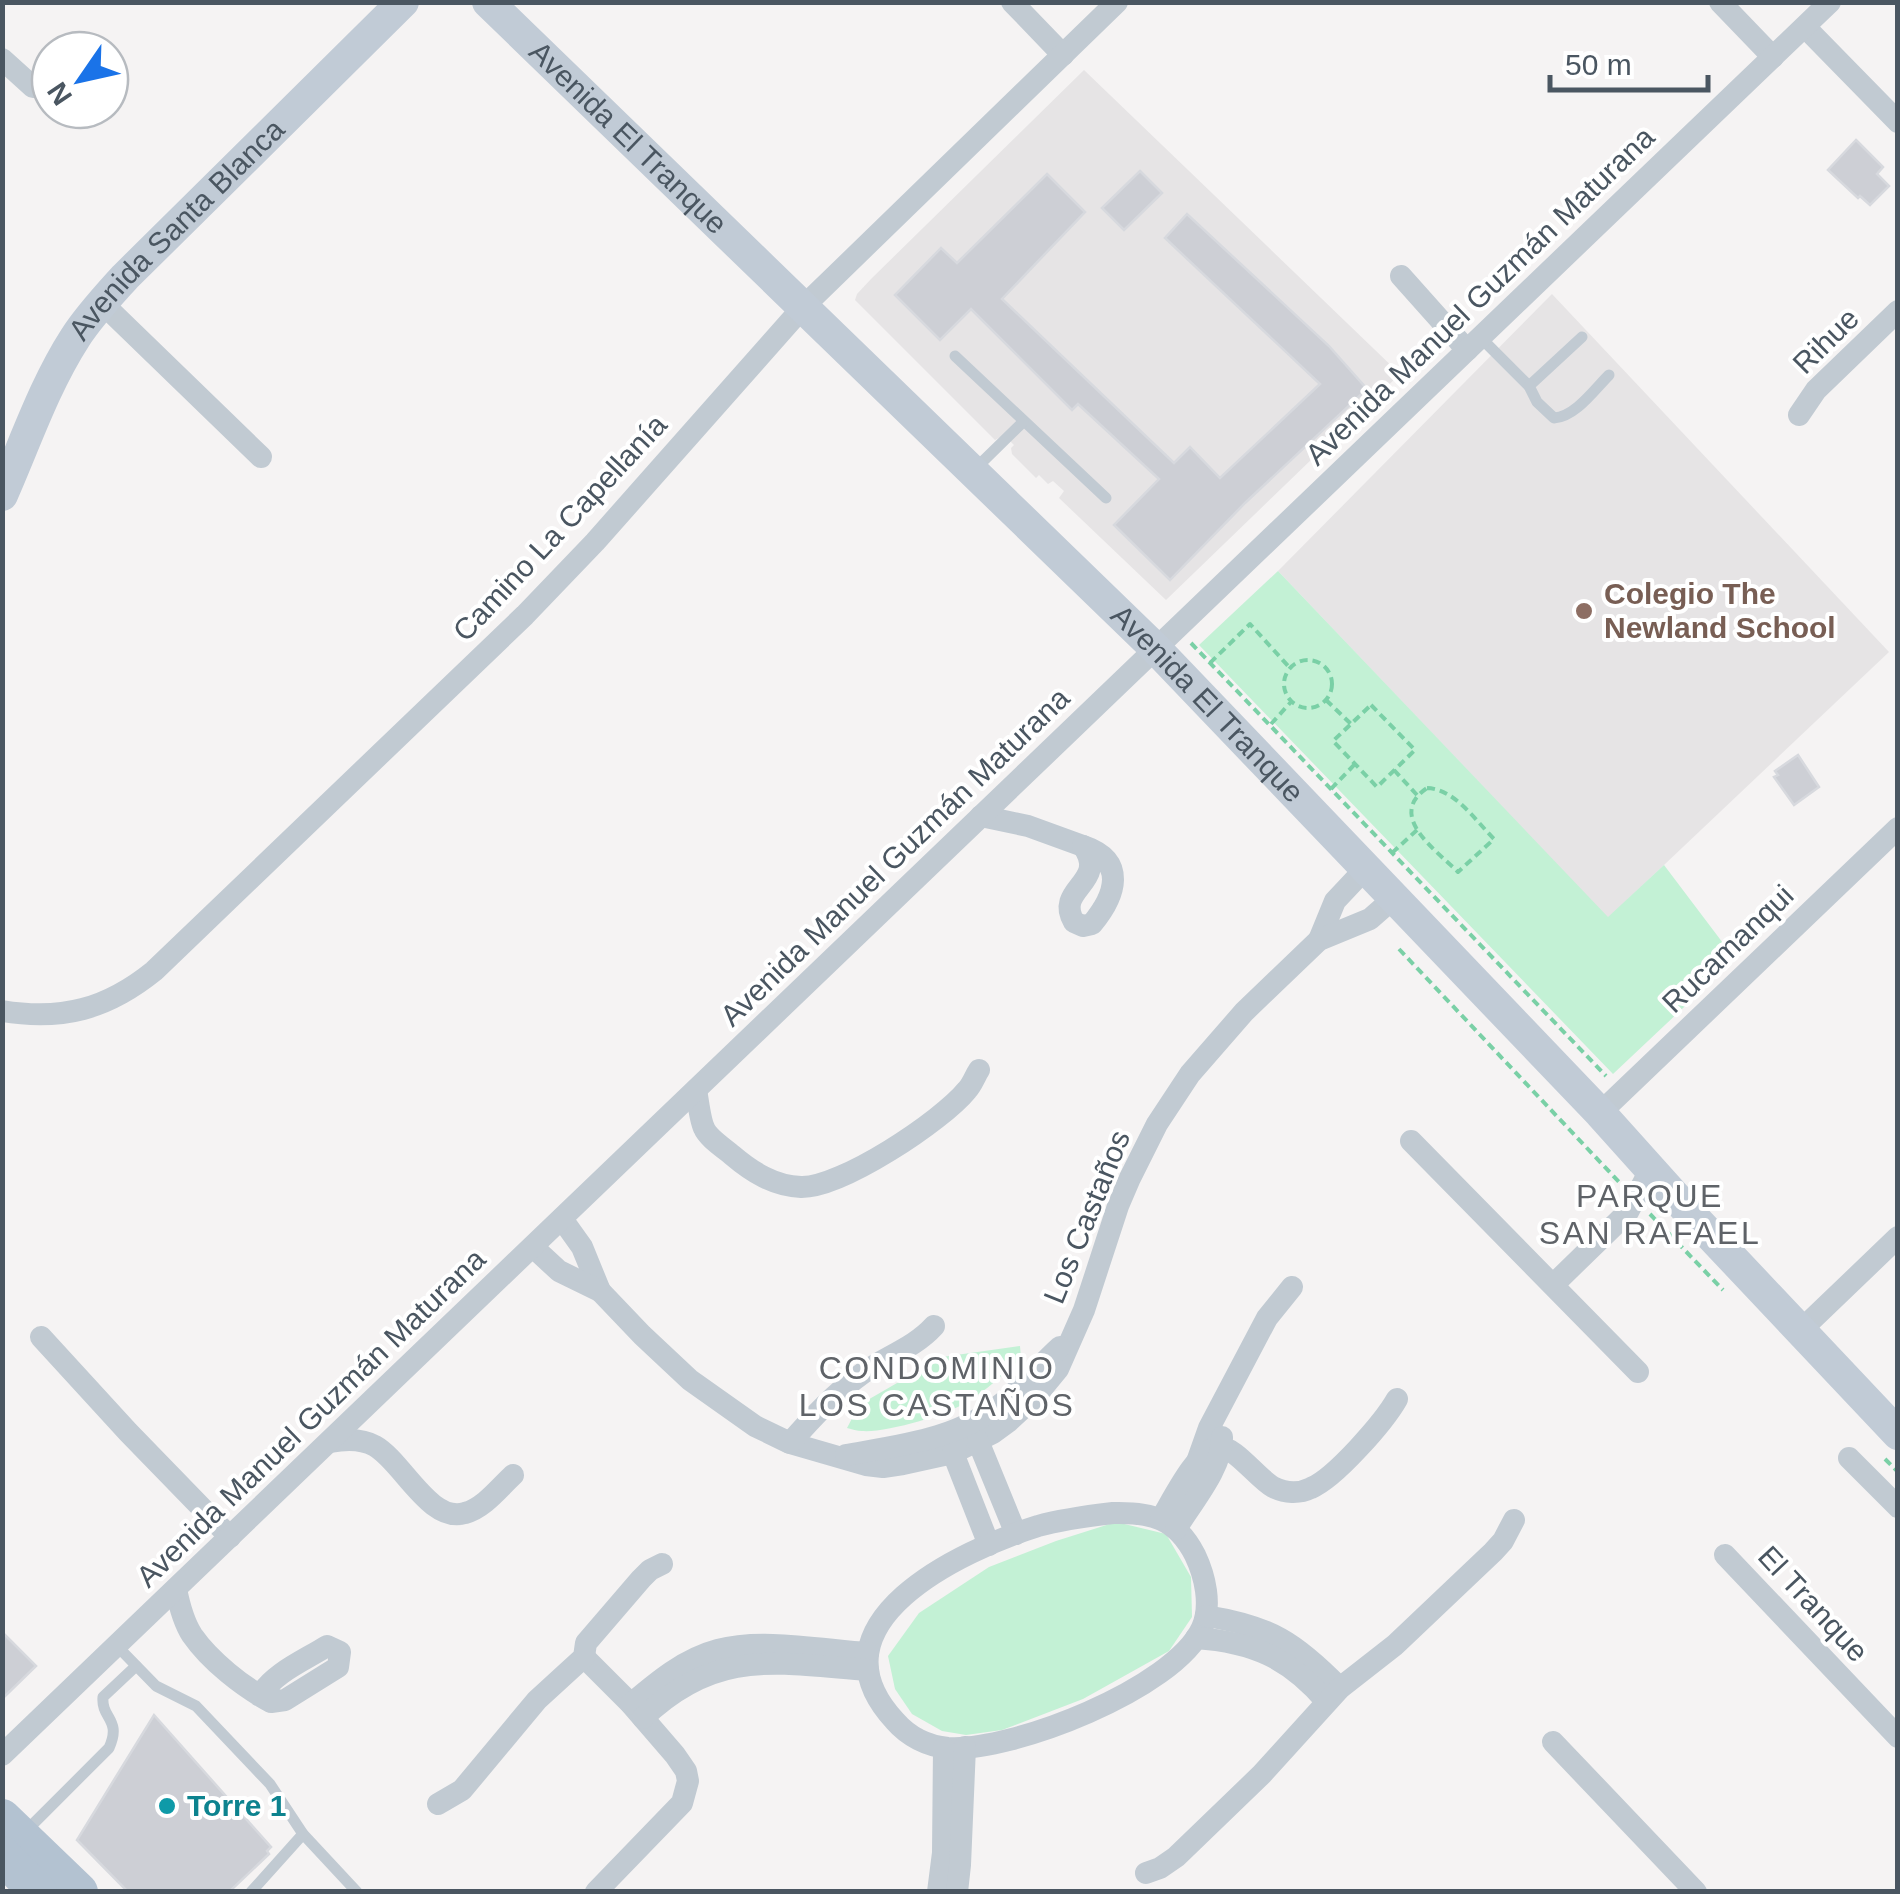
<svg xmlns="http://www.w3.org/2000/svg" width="1900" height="1894" font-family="Arial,sans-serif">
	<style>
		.education { fill: #e6e4e5 }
		.green { fill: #c3f1d5 }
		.building { fill: #cdcfd5; stroke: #d7d9de; stroke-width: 2.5 }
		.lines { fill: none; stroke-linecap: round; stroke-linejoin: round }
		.path { stroke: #7ad0a6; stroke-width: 4; stroke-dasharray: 8 5; stroke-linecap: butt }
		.lane { stroke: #c1cad2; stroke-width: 11 }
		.street { stroke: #c1cad2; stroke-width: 22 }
		.secondary { stroke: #c1cbd6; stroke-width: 32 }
		.primary { stroke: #b3c2d1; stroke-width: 38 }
		.education-dot { fill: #8d6e63; stroke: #fff; stroke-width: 4 }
		.culture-dot { fill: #0f9aa8; stroke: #fff; stroke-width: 4 }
		.labels { text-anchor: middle; stroke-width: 8; stroke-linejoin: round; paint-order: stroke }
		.street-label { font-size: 30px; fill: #4a5661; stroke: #fff }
		.education-label { font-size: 30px; font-weight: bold; fill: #785e54; stroke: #fff; text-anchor: start }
		.culture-label { font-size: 30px; font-weight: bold; fill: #0d838f; stroke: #fff; text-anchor: start }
		.neighbourhood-label { font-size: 32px; letter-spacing: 2.5px; fill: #5f6368; stroke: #fff }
	</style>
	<rect width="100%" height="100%" fill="#f5f3f3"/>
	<g class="education">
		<polygon points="1084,70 1400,374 1166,600 1059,498 1064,491 1053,481 1048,484 1039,475 1036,478 1012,454 1011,448 1014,445 1004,435 995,440 855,300 857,294 871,279"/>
		<polygon points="1552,294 1889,652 1608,918 1278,571"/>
	</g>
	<g class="green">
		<polygon points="1278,571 1608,917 1664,865 1735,959 1613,1074 1199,645"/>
		<path d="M1020,1346l1,12c-17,16 -34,32 -54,44 -20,13 -81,31 -105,29 -5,0 -10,-2 -15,-3l12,-23 83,-48z"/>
		<polygon points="1116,1522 1166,1534 1191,1577 1192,1617 1169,1651 1083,1699 1002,1730 966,1735 942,1731 912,1714 895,1689 888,1656 919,1613 989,1567 1056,1541"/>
	</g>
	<g class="building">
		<polygon points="1856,140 1883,167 1877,174 1889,186 1870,205 1860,196 1858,198 1828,170"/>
		<polygon points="1140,171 1162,193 1124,230 1102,208"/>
		<polygon points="1047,174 1085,212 1002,299 1174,463 1190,447 1220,478 1320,384 1165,238 1187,214 1329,346 1367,389 1245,503 1170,580 1114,525 1159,479 1078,404 1072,410 971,309 940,340 895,295 941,248 957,263"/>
		<polygon points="1798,755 1819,787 1794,805 1774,777 1778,775 1775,771"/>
		<polygon points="2,1632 36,1666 2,1699"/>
		<polygon points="154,1715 271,1847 267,1851 269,1854 229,1892 128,1892 77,1840"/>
	</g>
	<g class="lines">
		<g class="path">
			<polyline points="1191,643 1606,1076"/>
			<circle cx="1308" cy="684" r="24"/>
			<polyline points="1210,663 1250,624 1290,668"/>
			<polyline points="1326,700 1351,724"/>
			<polygon points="1371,705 1415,750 1377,787 1333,741"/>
			<polyline points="1271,724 1291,702"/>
			<polyline points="1394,770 1417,795"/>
			<path d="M1427,788c28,1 48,32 67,51l-36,33c-22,-22 -72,-56 -31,-84z"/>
			<polyline points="1331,789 1355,764"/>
			<polyline points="1392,853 1417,830"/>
			<polyline points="1399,949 1619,1182"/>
			<polyline points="1650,1214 1723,1290"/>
			<polyline points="1885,1459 1898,1472"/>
		</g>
		<g class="lane">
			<path d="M1481,338l48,48 8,16 17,16c21,-1 40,-28 55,-43"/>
			<polyline points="955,356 1106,498"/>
			<polyline points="1529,386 1582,337"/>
			<polyline points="976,468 1023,422"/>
			<polyline points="117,1646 156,1686 196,1706 270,1784 303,1834 357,1892"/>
			<path d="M24,1833l85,-85c13,-29 -8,-29 -6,-51l33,-31"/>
			<polyline points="251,1892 303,1834"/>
		</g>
		<g class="street">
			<polyline points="1012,2 1063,55"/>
			<polyline points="1720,2 1773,57"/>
			<polyline points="1805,27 1898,122"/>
			<polyline points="2,59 33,87"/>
			<polyline points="1401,276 1467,350"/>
			<polyline points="102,303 261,457"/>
			<polyline points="1799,415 1816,390 1898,311"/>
			<polyline points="981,816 1028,826 1083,846"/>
			<path d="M1083,846c44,15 33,49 9,78l-9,2 -9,-4c-20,-34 35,-39 9,-76z"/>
			<polyline points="1319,940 1335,901 1366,868"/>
			<path d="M2,1011c60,10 105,-2 152,-40l371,-356 70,-73 208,-235 314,-305"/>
			<path d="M696,1090c2,10 4,30 8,38 4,10 20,20 28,27 20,17 42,31 69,32 40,1 141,-66 166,-97 5,-5 8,-14 12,-20"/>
			<polyline points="1600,1113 1898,828"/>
			<polyline points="1411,1141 1638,1372"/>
			<polyline points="562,1219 582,1247 600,1291 642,1335 690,1380 755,1426 790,1443 866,1465 883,1467 903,1464 953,1453 993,1433 1008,1422 1035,1397 1058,1369 1084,1310 1118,1206 1130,1178 1157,1124 1190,1074 1244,1012 1319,940 1370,919 1394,898"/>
			<polyline points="533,1247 559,1271 600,1291"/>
			<polyline points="1554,1284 1628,1212 1650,1170"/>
			<polyline points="1800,1331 1898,1237"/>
			<polyline points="41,1337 128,1432 230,1537"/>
			<polyline points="969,1434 978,1441 1016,1534"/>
			<polyline points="957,1441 953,1453 989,1545"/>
			<path d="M330,1442c15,-3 31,-4 45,4 27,15 55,78 90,67 19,-5 34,-25 48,-38"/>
			<path d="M790,1443c22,-25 45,-50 73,-70 24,-17 51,-25 71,-47"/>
			<path d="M846,1455c57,-10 113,-16 159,-54 20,-17 36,-37 55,-54"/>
			<polyline points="1849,1458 1898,1507"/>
			<polyline points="1198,1459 1209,1428 1267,1318 1292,1287"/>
			<path d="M1113,1513c38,-1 63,5 82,42 10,21 17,50 7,73 -28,61 -191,124 -254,120 -21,-2 -40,-12 -53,-27 -91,-98 67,-171 143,-195 25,-7 50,-10 75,-13z"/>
			<path d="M1161,1519c11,-18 36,-70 57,-72 16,-2 39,31 55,40 12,6 26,7 38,1 24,-10 73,-66 86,-89"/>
			<path d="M1176,1529c15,-25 47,-62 46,-92"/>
			<polyline points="1725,1555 1898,1737"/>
			<path d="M176,1589c3,15 7,32 16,46 18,26 51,52 79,67l14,-2 53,-33 2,-15 -13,-6c-22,14 -54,27 -67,50"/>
			<path d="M1206,1616c64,10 89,26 134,72"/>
			<path d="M1196,1638c57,4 93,20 130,63"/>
			<polyline points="584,1657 631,1704 675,1755 686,1771 688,1781 682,1803 596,1892"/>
			<path d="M631,1704c26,-22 53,-45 87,-54 43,-12 105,0 150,3"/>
			<path d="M643,1718c73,-70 133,-55 225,-48"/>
			<polyline points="1553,1742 1696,1892"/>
			<polyline points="2,1755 1830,2"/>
			<polyline points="438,1804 462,1790 537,1700 584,1657 586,1643 641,1579 650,1570 662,1564"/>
			<polyline points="1146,1873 1160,1868 1176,1857 1262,1774 1340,1688 1395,1645 1493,1552 1503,1541 1514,1520"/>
			<polyline points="938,1892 943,1853 944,1748"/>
			<polyline points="957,1892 960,1865 965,1747"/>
		</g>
		<g class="secondary">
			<path id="s1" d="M488,2l668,647 444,464 97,108 201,213"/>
			<path id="s2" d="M2,495c23,-52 42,-109 73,-157 14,-22 32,-41 50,-61l278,-275"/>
		</g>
		<g class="primary">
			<polyline points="2,1818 79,1892"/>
			<polyline points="2,1855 38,1892"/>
		</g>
	</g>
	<circle class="education-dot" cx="1584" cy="611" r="10"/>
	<circle class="culture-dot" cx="167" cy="1806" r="10"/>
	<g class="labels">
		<g class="street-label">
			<text dy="10" stroke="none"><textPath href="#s1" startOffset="195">Avenida El Tranque</textPath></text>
			<text dy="10" stroke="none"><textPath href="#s2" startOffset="322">Avenida Santa Blanca</textPath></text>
			<text transform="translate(1480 296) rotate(-44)" y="10">Avenida Manuel Guzmán Maturana</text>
			<text transform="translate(1826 341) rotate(-45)" y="10">Rihue</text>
			<text transform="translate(560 528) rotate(-47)" y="10">Camino La Capellanía</text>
			<text dy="10" stroke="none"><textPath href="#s1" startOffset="1005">Avenida El Tranque</textPath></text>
			<text transform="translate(895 857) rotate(-44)" y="10">Avenida Manuel Guzmán Maturana</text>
			<text transform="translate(1728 949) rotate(-44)" y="10">Rucamanqui</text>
			<text transform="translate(1087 1217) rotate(-68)" y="10">Los Castaños</text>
			<text transform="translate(311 1418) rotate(-44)" y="10">Avenida Manuel Guzmán Maturana</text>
			<text transform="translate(1813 1604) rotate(47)" y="10">El Tranque</text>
		</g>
		<g class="education-label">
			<text x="1604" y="604">Colegio The<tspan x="1604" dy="34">Newland School</tspan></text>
		</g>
		<g class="culture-label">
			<text x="187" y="1816">Torre 1</text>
		</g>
		<g class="neighbourhood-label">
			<text x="1650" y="1207">PARQUE<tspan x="1650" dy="37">SAN RAFAEL</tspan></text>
			<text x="937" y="1379">CONDOMINIO<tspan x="937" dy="37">LOS CASTAÑOS</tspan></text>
		</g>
	</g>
	<rect width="1900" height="1894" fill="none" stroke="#4a5661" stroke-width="10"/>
	<g transform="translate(80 80) rotate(236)"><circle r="48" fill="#ffffff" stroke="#b7bbc0" stroke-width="2.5"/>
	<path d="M0-8L18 38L0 25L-18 38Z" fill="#1a73e8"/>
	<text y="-15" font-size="28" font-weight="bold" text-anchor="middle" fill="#4a5661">N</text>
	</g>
	<path d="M1550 75v15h158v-15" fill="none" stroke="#4a5661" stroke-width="5"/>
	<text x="1565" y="75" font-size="30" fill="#4a5661" stroke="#ffffff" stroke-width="8" paint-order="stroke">50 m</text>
</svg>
